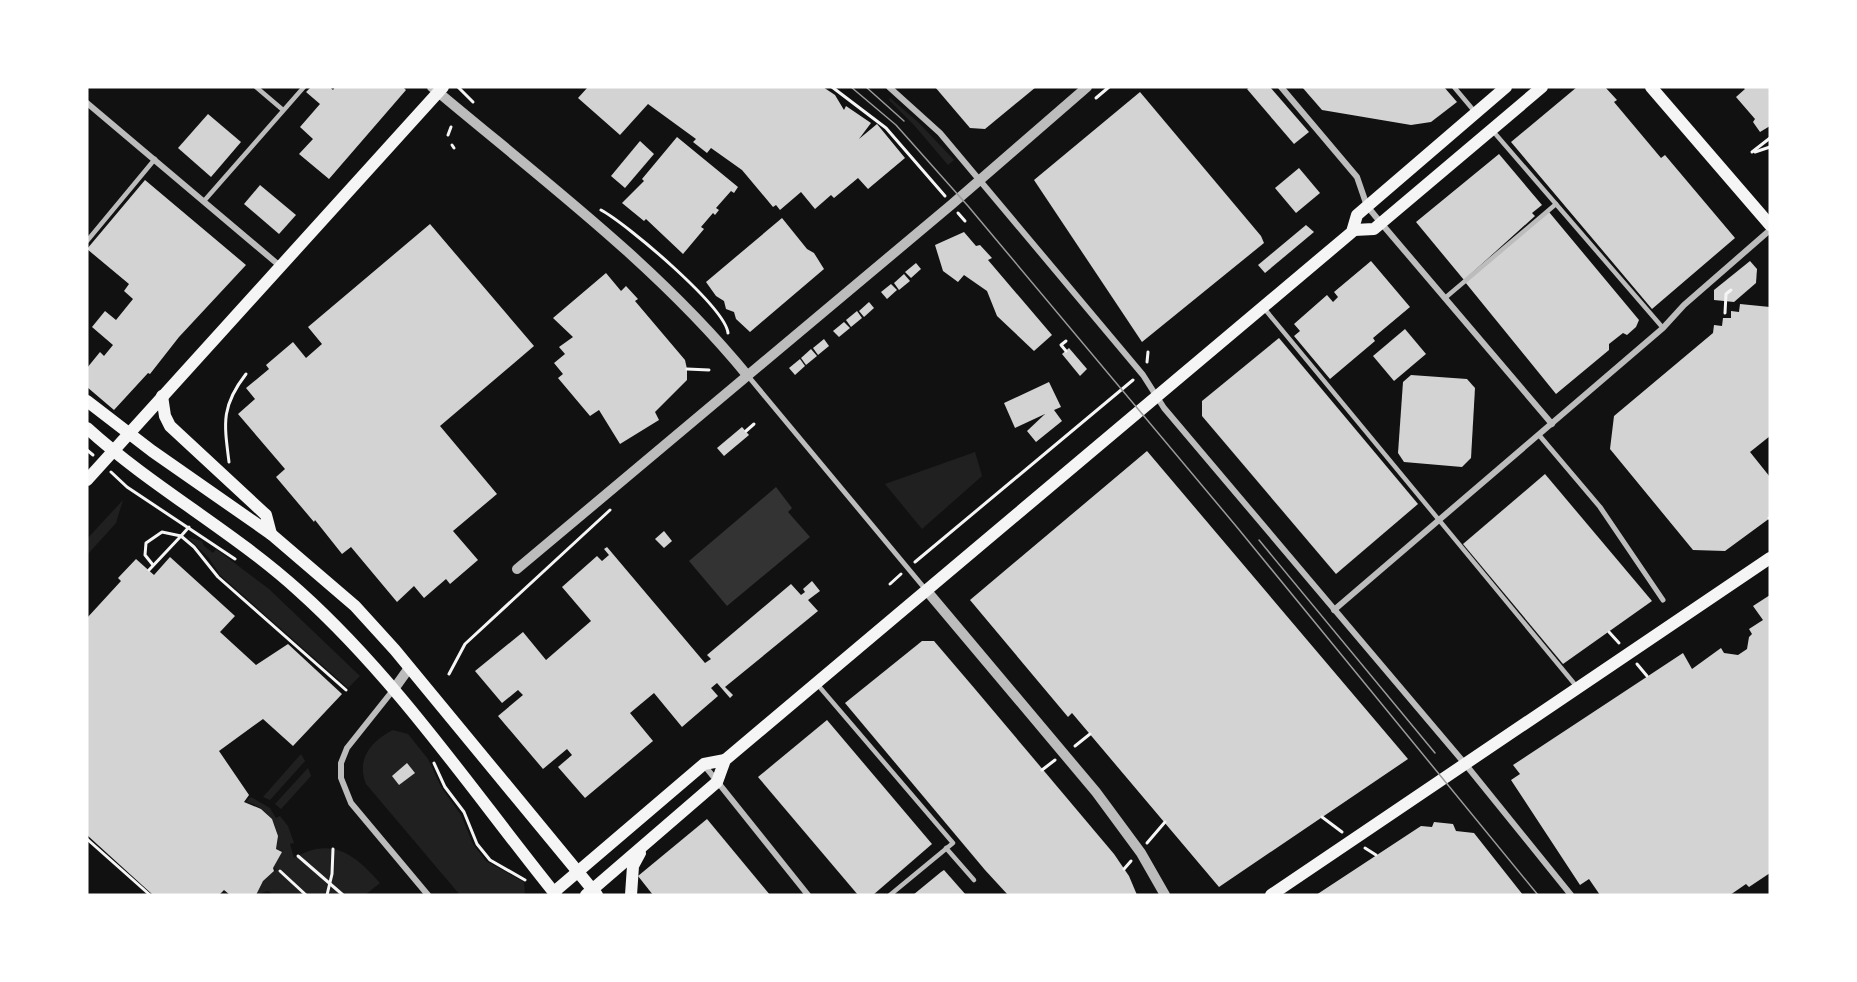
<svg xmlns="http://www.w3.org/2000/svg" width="1857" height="982" font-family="'PT Sans Narrow',sans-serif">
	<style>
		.green { fill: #202020 }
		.water { fill: #333 }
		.building { fill: #d3d3d3 }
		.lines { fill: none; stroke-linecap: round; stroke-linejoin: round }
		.path { stroke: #f5f5f5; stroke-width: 3 }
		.service { stroke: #bcbcbc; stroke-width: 4.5 }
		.pedestrian { stroke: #bcbcbc; stroke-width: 5 }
		.minor { stroke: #bcbcbc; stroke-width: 6 }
		.tertiary { stroke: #bcbcbc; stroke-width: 10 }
		.secondary { stroke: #f5f5f5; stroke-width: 12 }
		.tram { stroke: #9a9a9a; stroke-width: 1.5 }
	</style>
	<rect width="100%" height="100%" fill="#111"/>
	<g class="green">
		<polygon points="890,98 918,122 954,160 948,165 914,125 889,100"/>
		<polygon points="975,452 982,476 922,529 885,484"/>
		<polygon points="123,500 116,523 87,555 87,539"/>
		<polygon points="187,537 202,541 204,546 213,553 216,549 269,589 360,676 348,688 220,575 209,558"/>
		<path d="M393,730l15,4 20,25 13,28 20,28 12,29 13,17 38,21 1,13h-65l-94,-111c-10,-25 5,-43 27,-54z"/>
		<polygon points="301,754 305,761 270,800 263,797"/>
		<polygon points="308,768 311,776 281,809 275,804"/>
		<path d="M251,797l19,11 6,10 4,-2 8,10 6,17 -4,1 4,14c37,-22 61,-4 86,25l-15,12h-91l-6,-4 -12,4 7,-14 14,-12 -4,-1 10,-19 -2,2 -5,-2c7,-20 -9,-43 -30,-47z"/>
	</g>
	<polygon class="water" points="776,487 792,508 788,512 810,537 727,606 689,561"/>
	<g class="building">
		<polygon points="311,87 330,87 333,90 335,87 403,87 406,90 329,179 299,154 313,139 300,127 320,104 306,92"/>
		<polygon points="588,87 823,87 835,95 844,110 846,106 871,123 859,139 877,124 905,158 868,189 858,178 834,198 831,195 815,209 801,192 780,210 776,205 773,207 742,170 711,148 707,153 693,142 696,139 648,104 620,135 578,98"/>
		<polygon points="935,87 1036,87 985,129 970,128"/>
		<polygon points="1250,87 1270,87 1309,132 1294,144 1247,89"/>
		<polygon points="1302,87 1444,87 1457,102 1431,122 1411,125 1322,110"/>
		<polygon points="1577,87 1605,87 1617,100 1614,102 1661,158 1665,155 1735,238 1652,309 1511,142"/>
		<polygon points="1743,87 1770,87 1770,126 1760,132 1753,122 1755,119 1736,97 1745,89"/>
		<polygon points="1140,92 1261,236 1264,243 1142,342 1034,180"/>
		<polygon points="208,114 241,142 211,177 178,148"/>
		<polygon points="677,137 738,187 734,193 731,191 716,208 719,210 715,215 713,213 701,227 704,229 683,254 646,219 644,221 622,203 644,181 642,179"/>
		<polygon points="640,141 654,154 625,188 611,176"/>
		<polygon points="1499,154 1542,205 1532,213 1535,216 1464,280 1416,222"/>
		<polygon points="1299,168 1320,193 1296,213 1275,188"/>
		<polygon points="145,180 246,265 179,337 150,374 148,373 114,410 87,387 87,368 100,352 104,356 113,345 92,327 105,311 116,320 133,299 124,291 129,284 87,249"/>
		<polygon points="260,185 296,215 279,234 244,204"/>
		<polygon points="1549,212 1639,320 1636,327 1627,335 1623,333 1609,344 1609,350 1556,394 1465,282"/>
		<polygon points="782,218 807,249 814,253 824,269 750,332 736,319 734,312 726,309 724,301 716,296 706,282"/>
		<polygon points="430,224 534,346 440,426 497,494 453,531 478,560 450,584 446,579 424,598 414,586 397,602 351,547 342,554 315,520 314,522 276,477 285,469 238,414 255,399 246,388 269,369 266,365 293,342 306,358 322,344 308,327"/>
		<polygon points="1306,225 1314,232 1265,273 1258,265"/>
		<polygon points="964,232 976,246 980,245 992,258 988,260 1052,335 1034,351 997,316 987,291 964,275 958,282 943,271 935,245"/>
		<polygon points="1371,261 1410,307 1373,338 1375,341 1330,379 1294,336 1300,331 1294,324 1327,295 1333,302 1338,297 1334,292"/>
		<polygon points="1750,261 1757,269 1756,283 1734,302 1714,300 1714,290"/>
		<polygon points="916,263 921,269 911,278 905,272"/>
		<polygon points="606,273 621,291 626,286 638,299 635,301 685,360 687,369 687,380 655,412 659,420 620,444 599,410 590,416 558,378 563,374 554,363 565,354 559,347 573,337 553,318"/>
		<polygon points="904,274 910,281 899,290 894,283"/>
		<polygon points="891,284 897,290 887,299 881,292"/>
		<polygon points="869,302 874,308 864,317 859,311"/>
		<polygon points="1740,304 1770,307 1770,436 1750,452 1770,477 1770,518 1725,551 1693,550 1610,449 1614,416 1713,333 1714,325 1722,326 1723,318 1731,318 1731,311 1739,312"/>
		<polygon points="857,311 862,318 851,327 846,320"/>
		<polygon points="844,322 850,328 839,337 833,331"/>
		<polygon points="1405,329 1426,354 1394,381 1373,356"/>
		<polygon points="1279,338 1418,504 1336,574 1202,416 1202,401"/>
		<polygon points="824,339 829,346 818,355 813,348"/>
		<polygon points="1069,348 1087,369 1080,376 1062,354"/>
		<polygon points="811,349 817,356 806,365 801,358"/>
		<polygon points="800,359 805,366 795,375 789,368"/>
		<polygon points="1411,375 1467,379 1475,388 1471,458 1462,467 1404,462 1398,453 1403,382"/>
		<polygon points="1049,382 1061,407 1054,410 1062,421 1036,442 1027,431 1045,414 1015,428 1004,403"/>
		<polygon points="742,427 749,435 724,456 717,448"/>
		<polygon points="1147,451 1408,759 1219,887 1072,713 1068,717 970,600"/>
		<polygon points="1545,474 1652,601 1563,664 1463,544"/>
		<polygon points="664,531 672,541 664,548 655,539"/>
		<polygon points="607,547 705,663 711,659 707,655 791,584 801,595 805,592 803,589 812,581 820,591 808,600 818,611 725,687 733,695 730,698 717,683 711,688 718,696 682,727 654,693 630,713 653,741 585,798 558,767 572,755 567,749 543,769 498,716 523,695 518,690 502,703 475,671 523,632 546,660 591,621 562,587 597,556 602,561 609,555 604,549"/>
		<polygon points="170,557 235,616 220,632 256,665 288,644 342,694 293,746 263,719 219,751 249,795 244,802 261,809 272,819 278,836 276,849 282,852 273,868 274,871 263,881 256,895 230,895 224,890 219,895 153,895 87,835 87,618 121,581 118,578 136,559 154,575"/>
		<polygon points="1770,595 1770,873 1749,887 1746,884 1730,895 1600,895 1589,879 1580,885 1511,780 1520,774 1513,765 1683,653 1692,669 1721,648 1724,653 1738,655 1747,649 1749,637 1752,634 1749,629 1763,620 1753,606"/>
		<polygon points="922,641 934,641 975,689 1114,854 1129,876 1137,895 1008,895 985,870 845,703"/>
		<polygon points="827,720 932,844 873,895 858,895 758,777"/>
		<polygon points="407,763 415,773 399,785 392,776"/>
		<polygon points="707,819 770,895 653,895 638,876"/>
		<polygon points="1434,822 1453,824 1456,831 1474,833 1523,895 1316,895 1421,826 1432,827"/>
		<polygon points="944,870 966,895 913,895 941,872"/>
	</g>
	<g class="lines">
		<g class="path">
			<polyline points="458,87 473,102"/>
			<polyline points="832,87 886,128 945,196"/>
			<polyline points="1096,98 1109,87"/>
			<polyline points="448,135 451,127"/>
			<polyline points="452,145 454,148"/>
			<polyline points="1752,152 1770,138"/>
			<polyline points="1755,152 1770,147"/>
			<path d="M601,210c26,14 124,97 127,123"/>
			<polyline points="958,213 965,221"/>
			<polyline points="1725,313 1726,294 1731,290"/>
			<polyline points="1066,351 1061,345 1066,341"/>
			<polyline points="1147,362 1148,352"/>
			<polyline points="687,369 709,370"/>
			<polyline points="746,431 754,424"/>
			<polyline points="87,450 93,455"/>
			<path d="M229,462c-5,-39 -8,-56 17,-88"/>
			<polyline points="111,472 127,487 235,559"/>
			<polyline points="1769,518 1770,519"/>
			<polyline points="915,562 1133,380"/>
			<polyline points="153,565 145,555 146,543 162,532 181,536 189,527"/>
			<polyline points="149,570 181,536 194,547 218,577 346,690"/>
			<polyline points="890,584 901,574"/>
			<polyline points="1609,632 1619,643"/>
			<polyline points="1637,664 1647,676"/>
			<polyline points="449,674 465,644 610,510"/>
			<polyline points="1075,746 1090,734"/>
			<polyline points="434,763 445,787 464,812 477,844 490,860 525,880"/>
			<polyline points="1042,770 1055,760"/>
			<polyline points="1322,817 1342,832"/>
			<polyline points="87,839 150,895"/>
			<polyline points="1147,843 1165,822"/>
			<polyline points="1365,848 1376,855"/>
			<polyline points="298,856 343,895"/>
			<polyline points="1124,869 1131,861"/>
			<polyline points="280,871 306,895"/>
			<polyline points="327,895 332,874 333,849"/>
		</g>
		<g class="service">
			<polyline points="256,87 283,110"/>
			<polyline points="1454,87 1475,112"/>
			<polyline points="1492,130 1663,328"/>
			<polyline points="204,201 304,87"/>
			<polyline points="87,241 155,159"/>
			<polyline points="1445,298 1556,204"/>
			<polyline points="1263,307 1577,687"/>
			<polyline points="817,684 953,843 890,895"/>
			<polyline points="946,848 974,880"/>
		</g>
		<g class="pedestrian">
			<polyline points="748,376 926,590"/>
			<polyline points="1539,435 1600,507 1663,600"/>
		</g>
		<g class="minor">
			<polyline points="889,87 940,133 1143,375 1164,408 1466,765 1571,895"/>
			<polyline points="1281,87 1357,177 1367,206 1381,223 1552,424"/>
			<polyline points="87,103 280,266"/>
			<polyline points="1334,610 1663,328 1684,305 1770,230"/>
			<polyline points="394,689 347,748 341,763 341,778 351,803 428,895"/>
			<polyline points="704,765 808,895"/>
		</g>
		<g class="tertiary">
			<path d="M432,87c108,91 225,178 315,288"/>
			<polyline points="517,569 951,205 1087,87"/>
			<polyline points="927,591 1096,792 1141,853 1165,895"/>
			<polyline points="394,689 409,668"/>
		</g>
		<g class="secondary">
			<polyline points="1651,87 1770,225"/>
			<polyline points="1354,230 1374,229 1542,87"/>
			<polyline points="162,396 165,416 170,426 266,515 271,534"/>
			<polyline points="87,401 152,451 271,534 355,606 395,650 597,895"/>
			<path d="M87,428c66,60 146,103 212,163 99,89 174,201 257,304"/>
			<polyline points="87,480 443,87"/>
			<polyline points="554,892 704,764 725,760"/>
			<polyline points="586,895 717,782 725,760 1352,232 1357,215 1506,87"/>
			<polyline points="631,895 633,866 640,853"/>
			<polyline points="1271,895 1770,558"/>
		</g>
		<g class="tram">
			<polyline points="851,87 896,125 968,206 1236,526 1538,895"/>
			<polyline points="866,87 904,121"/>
			<polyline points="1259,540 1435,753"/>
		</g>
	</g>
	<rect width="1857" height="982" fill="none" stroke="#ffffff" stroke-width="177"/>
</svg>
